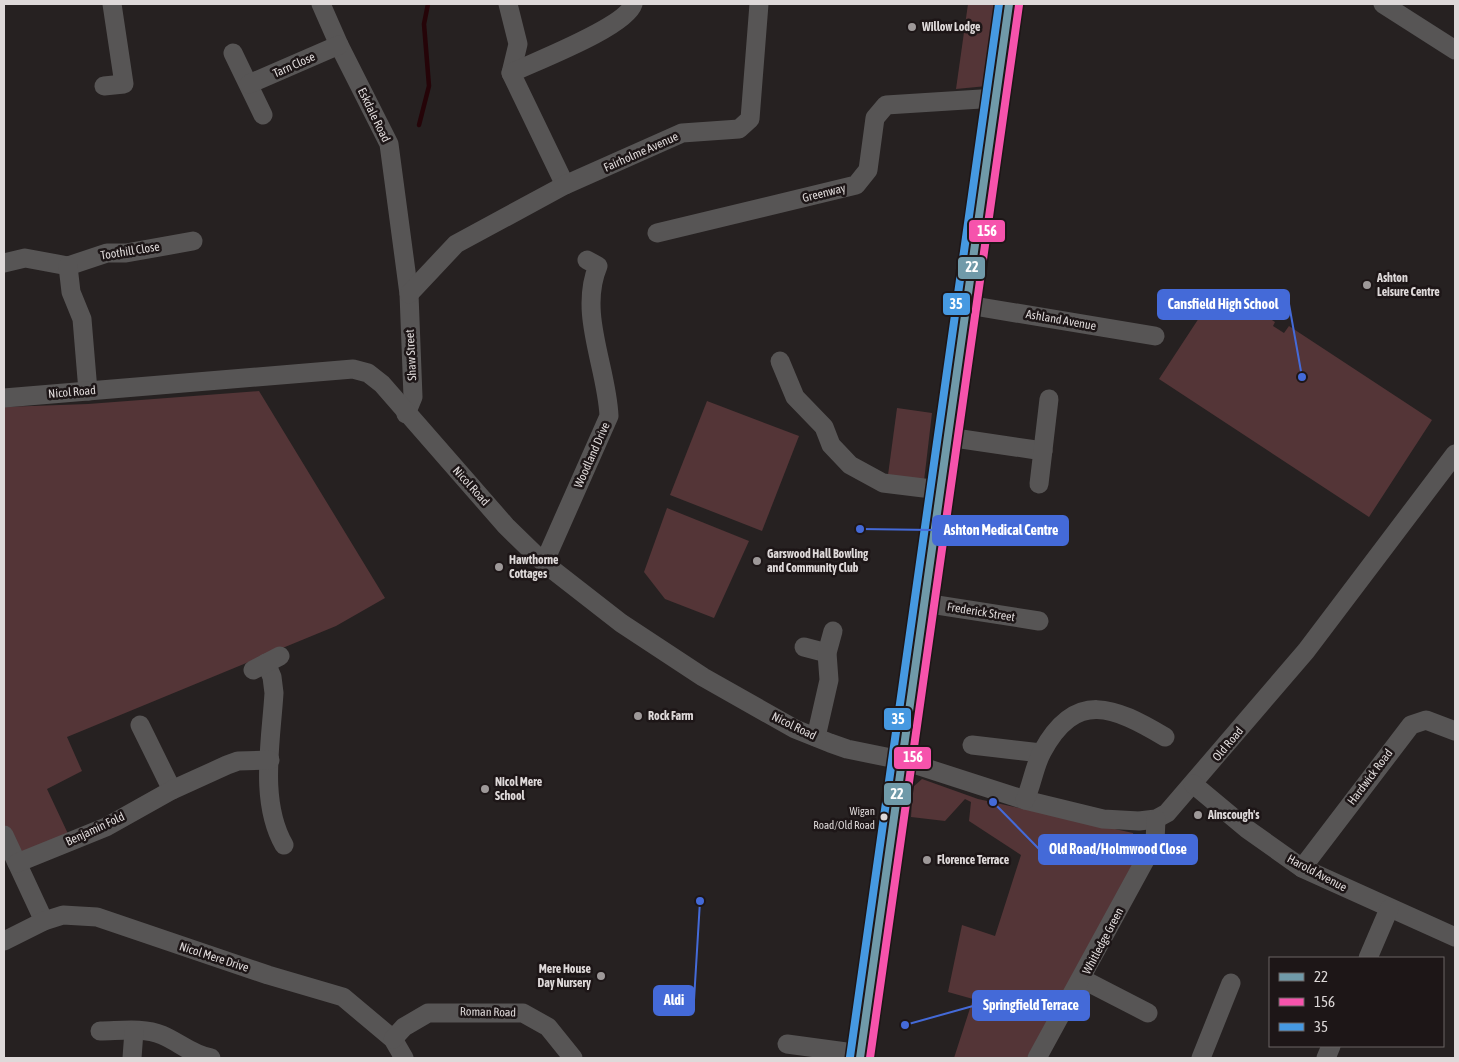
<svg xmlns="http://www.w3.org/2000/svg" width="1459" height="1062" font-family="'Asap Condensed',sans-serif">
	<style>
		.green { fill: #543537 }
		.lines { fill: none; stroke-linecap: round; stroke-linejoin: round }
		.stream { stroke: #250408; stroke-width: 4.5 }
		.minor { stroke: #575555; stroke-width: 19 }
		.major { stroke: #625758; stroke-width: 24 }
		.bus-1-casing { stroke: #1d1617; stroke-width: 11 }
		.bus-2-casing { stroke: #1d1617; stroke-width: 11 }
		.bus-3-casing { stroke: #1d1617; stroke-width: 11 }
		.bus-1 { stroke: #709aa9; stroke-width: 8 }
		.bus-2 { stroke: #f653ac; stroke-width: 8 }
		.bus-3 { stroke: #4699e1; stroke-width: 8 }
		.poi-dot { fill: #9e9999; stroke: #1d1617; stroke-width: 2 }
		.bus-dot { fill: #ded9d9; stroke: #1d1617; stroke-width: 2 }
		.labels { text-anchor: middle; stroke-width: 5; stroke-linejoin: round; paint-order: stroke }
		.bus-label { font-size: 11px; fill: #ded9d9; stroke: #1d1617; text-anchor: end }
		.poi-label { font-size: 12px; font-weight: bold; fill: #ded9d9; stroke: #1d1617; text-anchor: start }
		.street-label { font-size: 12px; fill: #ded9d9; stroke: #1d1617 }
		.leader { fill: none; stroke: #446ad8; stroke-width: 2 }
		.callout-dot { fill: #446ad8; stroke: #1d1617; stroke-width: 2 }
		.callout { fill: #446ad8; stroke: #446ad8; stroke-width: 2 }
		.callout-label { font-size: 14px; text-anchor: middle; font-weight: bold; fill: #fff }
		.line-badge { stroke: #1d1617; stroke-width: 2 }
		.badge-label { font-size: 14px; text-anchor: middle; font-weight: bold; fill: #fff }
	</style>
	<rect width="100%" height="100%" fill="#262121"/>
	<g class="green">
		<polygon points="968,4 998,4 987,86 956,89"/>
		<polygon points="1218,289 1230,297 1232,293 1275,322 1273,326 1284,333 1289,326 1432,420 1369,517 1159,379"/>
		<polygon points="259,391 385,598 336,626 67,737 82,771 47,789 70,838 19,859 4,829 4,407 88,404"/>
		<polygon points="707,401 799,436 762,531 670,495"/>
		<polygon points="897,408 932,413 924,481 888,475"/>
		<polygon points="667,508 749,541 714,618 665,599 644,572"/>
		<polygon points="922,779 978,799 1133,833 1139,861 1027,1058 954,1058 973,999 948,992 962,925 995,936 1021,855 969,821 971,802 965,799 945,821 911,817 913,787"/>
	</g>
	<g class="lines">
		<polyline class="stream" points="419,125 429,86 424,24 428,4"/>
		<g class="minor">
			<polyline points="321,4 339,45 389,144 409,294 413,397 406,414"/>
			<polyline points="508,4 518,44 511,73"/>
			<polyline points="1383,4 1455,50"/>
			<polyline points="233,53 263,115"/>
			<polyline points="249,84 339,45"/>
			<polyline points="104,86 124,84 112,4"/>
			<path d="M565,185l-54,-112c25,-12 115,-46 122,-69"/>
			<polyline points="657,233 856,185 868,170 875,118 886,105 997,98"/>
			<polyline points="4,263 25,258 68,266 107,253 126,253 193,241"/>
			<polyline points="68,266 71,292 82,319 88,391"/>
			<polyline points="409,294 456,244 565,185 682,133 739,129 750,119 759,4"/>
			<polyline points="968,305 1155,336"/>
			<polyline points="780,361 795,397 824,427 831,445 850,465 883,483 940,490"/>
			<polyline points="4,398 353,369 368,373 382,384 506,526 544,563 621,623 703,677 795,729 830,743 847,749 901,760 1025,800 1103,819 1139,821 1156,819 1167,813 1306,651 1455,454"/>
			<polyline points="948,437 1043,451"/>
			<polyline points="1039,484 1049,399"/>
			<path d="M544,563l65,-147c-2,-49 -31,-103 -11,-150l-11,-6"/>
			<polyline points="924,603 1039,621"/>
			<polyline points="804,647 827,653"/>
			<path d="M266,663l6,14 2,16c-3,49 -15,108 10,152"/>
			<polyline points="253,670 280,656"/>
			<polyline points="140,725 172,790"/>
			<polyline points="816,737 829,680 827,653 833,631"/>
			<polyline points="972,745 1041,753"/>
			<polyline points="1193,784 1247,829 1302,868 1455,937"/>
			<path d="M1025,800c7,-15 9,-33 17,-48 34,-63 72,-45 123,-15"/>
			<polyline points="4,835 44,921"/>
			<polyline points="17,863 106,827 172,790 227,765 238,761 270,760"/>
			<polyline points="1302,868 1411,725 1426,720 1455,731"/>
			<polyline points="4,941 44,921 63,915 97,917 268,975 343,997 393,1039 404,1058"/>
			<polyline points="1368,958 1389,909"/>
			<polyline points="1082,979 1148,1013"/>
			<path d="M100,1031c19,0 43,-4 62,4 17,7 30,20 49,23"/>
			<polyline points="393,1039 404,1027 428,1013 523,1013 548,1027 573,1058"/>
			<polyline points="787,1044 861,1054"/>
			<polyline points="132,1058 134,1031"/>
			<polyline points="1037,1058 1155,842 1156,819"/>
			<polyline points="1201,1058 1231,983"/>
			<polyline points="1326,1058 1331,1046"/>
		</g>
		<polyline class="major" points="860,1058 1009,4"/>
		<g class="bus-1-casing">
			<polyline id="bus-1" points="860,1058 1009,4"/>
		</g>
		<g class="bus-2-casing">
			<polyline id="bus-2" points="870,1058 1019,5"/>
		</g>
		<g class="bus-3-casing">
			<polyline id="bus-3" points="850,1057 999,4"/>
		</g>
		<use href="#bus-1" class="bus-1"/>
		<use href="#bus-2" class="bus-2"/>
		<use href="#bus-3" class="bus-3"/>
	</g>
	<g class="poi-dot">
		<circle cx="912" cy="27" r="5"/>
		<circle cx="1367" cy="285" r="5"/>
		<circle cx="757" cy="561" r="5"/>
		<circle cx="499" cy="567" r="5"/>
		<circle cx="638" cy="716" r="5"/>
		<circle cx="485" cy="789" r="5"/>
		<circle cx="1198" cy="815" r="5"/>
		<circle cx="927" cy="860" r="5"/>
		<circle cx="601" cy="976" r="5"/>
	</g>
	<circle class="bus-dot" cx="884" cy="817" r="4.5"/>
	<g class="labels">
		<g class="bus-label">
			<text x="875" y="815">Wigan<tspan x="875" dy="14">Road/Old Road</tspan></text>
		</g>
		<g class="poi-label">
			<text x="922" y="31">Willow Lodge</text>
			<text x="1377" y="282">Ashton<tspan x="1377" dy="14">Leisure Centre</tspan></text>
			<text x="767" y="558">Garswood Hall Bowling<tspan x="767" dy="14">and Community Club</tspan></text>
			<text x="509" y="564">Hawthorne<tspan x="509" dy="14">Cottages</tspan></text>
			<text x="648" y="720">Rock Farm</text>
			<text x="495" y="786">Nicol Mere<tspan x="495" dy="14">School</tspan></text>
			<text x="1208" y="819">Ainscough's</text>
			<text x="937" y="864">Florence Terrace</text>
			<text x="591" y="973" text-anchor="end">Mere House<tspan x="591" dy="14">Day Nursery</tspan></text>
		</g>
		<g class="street-label">
			<text transform="translate(294 65) rotate(-24)" y="4">Tarn Close</text>
			<text transform="translate(374 115) rotate(64)" y="4">Eskdale Road</text>
			<text transform="translate(641 152) rotate(-24)" y="4">Fairholme Avenue</text>
			<text transform="translate(824 193) rotate(-14)" y="4">Greenway</text>
			<text transform="translate(130 251) rotate(-9)" y="4">Toothill Close</text>
			<text transform="translate(1061 320) rotate(10)" y="4">Ashland Avenue</text>
			<text transform="translate(411 355) rotate(-93)" y="4">Shaw Street</text>
			<text transform="translate(72 392) rotate(-5)" y="4">Nicol Road</text>
			<text transform="translate(592 455) rotate(-66)" y="4">Woodland Drive</text>
			<text transform="translate(471 486) rotate(48)" y="4">Nicol Road</text>
			<text transform="translate(981 612) rotate(9)" y="4">Frederick Street</text>
			<text transform="translate(794 726) rotate(26)" y="4">Nicol Road</text>
			<text transform="translate(1228 744) rotate(-50)" y="4">Old Road</text>
			<text transform="translate(1370 777) rotate(-53)" y="4">Hardwick Road</text>
			<text transform="translate(95 829) rotate(-25)" y="4">Benjamin Fold</text>
			<text transform="translate(1317 873) rotate(28)" y="4">Harold Avenue</text>
			<text transform="translate(1103 941) rotate(-62)" y="4">Whitledge Green</text>
			<text transform="translate(214 957) rotate(18)" y="4">Nicol Mere Drive</text>
			<text transform="translate(488 1012) rotate(1)" y="4">Roman Road</text>
		</g>
	</g>
	<path class="leader" d="M1302 377L1289 304M860 529L933 530M993 802L1039 849M700 901L694 1000M905 1025L973 1006"/>
	<g class="callout-dot">
		<circle cx="1302" cy="377" r="5"/>
		<circle cx="860" cy="529" r="5"/>
		<circle cx="993" cy="802" r="5"/>
		<circle cx="700" cy="901" r="5"/>
		<circle cx="905" cy="1025" r="5"/>
	</g>
	<g class="callout">
		<rect x="1158" y="290" width="131" height="29" rx="5"/>
		<rect x="933" y="516" width="135" height="29" rx="5"/>
		<rect x="1039" y="835" width="158" height="29" rx="5"/>
		<rect x="654" y="986" width="40" height="29" rx="5"/>
		<rect x="973" y="991" width="116" height="29" rx="5"/>
	</g>
	<g class="callout-label">
		<text x="1223" y="309">Cansfield High School</text>
		<text x="1001" y="535">Ashton Medical Centre</text>
		<text x="1118" y="854">Old Road/Holmwood Close</text>
		<text x="674" y="1005">Aldi</text>
		<text x="1031" y="1010">Springfield Terrace</text>
	</g>
	<g class="line-badge">
		<rect x="968" y="219" width="38" height="24" rx="5" fill="#f653ac"/>
		<rect x="957" y="256" width="29" height="24" rx="5" fill="#709aa9"/>
		<rect x="942" y="292" width="29" height="24" rx="5" fill="#4699e1"/>
		<rect x="883" y="707" width="29" height="24" rx="5" fill="#4699e1"/>
		<rect x="893" y="746" width="39" height="24" rx="5" fill="#f653ac"/>
		<rect x="883" y="782" width="29" height="24" rx="5" fill="#709aa9"/>
	</g>
	<g class="badge-label">
		<text x="987" y="236">156</text>
		<text x="972" y="272">22</text>
		<text x="956" y="309">35</text>
		<text x="898" y="724">35</text>
		<text x="913" y="762">156</text>
		<text x="897" y="799">22</text>
	</g>
	<rect width="1459" height="1062" fill="none" stroke="#ded9d9" stroke-width="10"/>
	<rect x="1269" y="957" width="175" height="90" fill="#1d1617" stroke="#6a6465"/>
	<rect x="1279" y="973" width="25" height="8" fill="#709aa9" stroke="#6a6465"/>
	<text x="1314" y="982" font-size="15" fill="#ded9d9">22</text>
	<rect x="1279" y="998" width="25" height="8" fill="#f653ac" stroke="#6a6465"/>
	<text x="1314" y="1007" font-size="15" fill="#ded9d9">156</text>
	<rect x="1279" y="1023" width="25" height="8" fill="#4699e1" stroke="#6a6465"/>
	<text x="1314" y="1032" font-size="15" fill="#ded9d9">35</text>
</svg>
